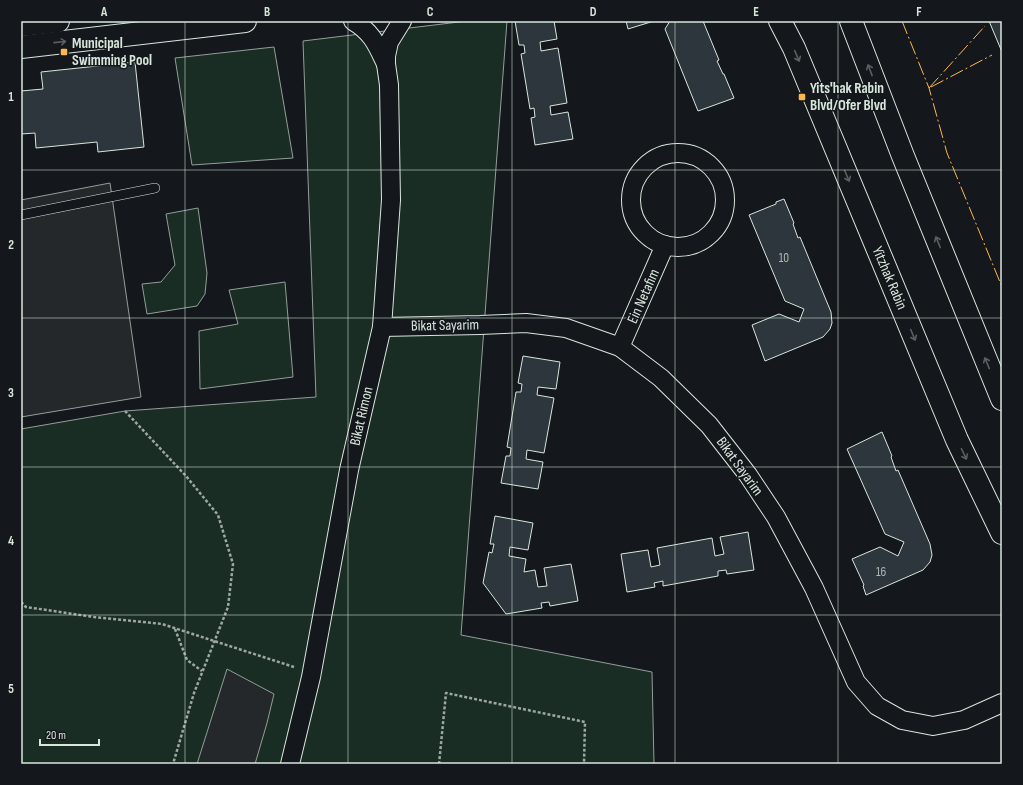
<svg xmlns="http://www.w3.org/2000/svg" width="1023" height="785" font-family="'Sofia Sans Condensed',sans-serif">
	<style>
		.green { fill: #1a2d24; stroke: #939e99 }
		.parking { fill: #24282b; stroke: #939e99 }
		.building { fill: #2c363c; stroke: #d8e6dc }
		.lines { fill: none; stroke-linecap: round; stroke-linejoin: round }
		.service-casing { stroke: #d8e6dc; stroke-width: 10 }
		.minor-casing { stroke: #d8e6dc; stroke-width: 20 }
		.tertiary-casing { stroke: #d8e6dc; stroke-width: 24 }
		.secondary-casing { stroke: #d8e6dc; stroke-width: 24 }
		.path { stroke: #9da8a2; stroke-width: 2.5; stroke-dasharray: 3 2; stroke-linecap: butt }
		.service { stroke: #14181c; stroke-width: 9 }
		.minor { stroke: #14181c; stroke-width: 18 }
		.tertiary { stroke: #14181c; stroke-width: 22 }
		.secondary { stroke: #14181c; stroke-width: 22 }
		.power { stroke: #ffb74d; stroke-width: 1; stroke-dasharray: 14 3 2 3; stroke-linecap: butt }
		.oneway { stroke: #59605f }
		.grid { fill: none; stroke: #d8e6dc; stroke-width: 1; stroke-opacity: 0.55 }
		.poi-dot { fill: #ffb74d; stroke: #14181c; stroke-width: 1.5 }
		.labels { text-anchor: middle; stroke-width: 3; stroke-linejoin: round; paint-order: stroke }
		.number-label { font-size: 13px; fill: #adbab4 }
		.poi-label { font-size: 15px; font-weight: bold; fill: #d8e6dc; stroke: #14181c; text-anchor: start }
		.street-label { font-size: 15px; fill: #d8e6dc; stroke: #14181c }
		.neatline { fill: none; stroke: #d8e6dc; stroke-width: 1.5 }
		.grid-label { font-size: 13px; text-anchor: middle; font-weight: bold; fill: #d8e6dc }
	</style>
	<rect width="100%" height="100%" fill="#14181c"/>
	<g class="green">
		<polygon points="467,21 507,21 461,635 652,672 654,764 21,764 21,429 125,411 316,397 303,41"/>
		<polygon points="274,47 293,158 192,165 175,58"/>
		<polygon points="198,208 207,273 205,294 197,306 147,314 142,284 161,282 175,265 166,214"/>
		<polygon points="285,282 293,377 200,389 199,331 238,324 229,290"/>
	</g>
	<g class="parking">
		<polygon points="110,183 141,397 21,417 21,200"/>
		<polygon points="227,669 274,694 267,723 255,764 197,764"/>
	</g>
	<g class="building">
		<polygon points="515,21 554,21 557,39 540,42 541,51 558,48 567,103 550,106 551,115 568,112 573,139 535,145 531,118 535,117 534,108 530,109 521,54 525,53 524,45 519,45"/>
		<polygon points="626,21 654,21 628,29"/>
		<polygon points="670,21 703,21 719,60 717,61 723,74 724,74 734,98 698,111 665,29"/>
		<polygon points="989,21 1002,21 1002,52"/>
		<polygon points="135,62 144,147 98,152 97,142 36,148 35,133 21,134 21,91 43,89 41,72"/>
		<polygon points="784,199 794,223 793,224 798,238 800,237 831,312 832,323 830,329 823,337 765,361 752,325 779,314 799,322 804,309 785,301 749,215 776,204 776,202"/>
		<polygon points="523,356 560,362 556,389 538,387 537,395 554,398 544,453 527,450 526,459 543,462 538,489 501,483 506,456 510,456 511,448 507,447 516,392 521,392 522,384 518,383"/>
		<polygon points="882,432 892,456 891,457 896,471 898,470 930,544 932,555 930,562 923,570 866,595 863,586 864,585 852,559 880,547 898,556 904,542 885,534 847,449"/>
		<polygon points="495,516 533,523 528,550 510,547 509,556 526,559 524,572 535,570 538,587 547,586 544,568 571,564 578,601 550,606 549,602 541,603 542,608 506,614 483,583 489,552 492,553 494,544 490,544"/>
		<polygon points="748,532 754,570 727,574 726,570 718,571 718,576 663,586 663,581 654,583 655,587 627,592 621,554 648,550 651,567 660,565 657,548 712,538 715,556 724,554 720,537"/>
	</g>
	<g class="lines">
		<g class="service-casing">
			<polyline id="service" points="21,215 155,188"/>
		</g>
		<g class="minor-casing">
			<g id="minor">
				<path d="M353,21c19,11 24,24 33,43"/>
				<circle cx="678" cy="200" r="47"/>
				<polyline points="382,327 480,325 526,323 566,328 620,347 661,378 709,425 748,475 776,517 814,588 856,682 877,706 902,720 933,726 964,720 1002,703"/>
				<polyline points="620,347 665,245"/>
				<polyline points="290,764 311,677 349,470 382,327 391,200 389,85 386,64 386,56 389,42 402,21"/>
			</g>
		</g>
		<g class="tertiary-casing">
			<g id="tertiary">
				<polyline points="21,25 58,21"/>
				<polyline points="21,47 245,21"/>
			</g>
		</g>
		<g class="secondary-casing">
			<g id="secondary">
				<polyline points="780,21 794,48 957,440 1002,533"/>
				<polyline points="851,21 903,156 1002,399"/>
			</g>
		</g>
		<g class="path">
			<polyline points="125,411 186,476 218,515 233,564 228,607 194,693 173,764"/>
			<polyline points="21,602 26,607 94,617 162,624 294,667"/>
			<polyline points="175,629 187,660 202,671"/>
			<polyline points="439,764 446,693 585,722 584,764"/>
		</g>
		<use href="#service" class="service"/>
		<use href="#minor" class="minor"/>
		<use href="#tertiary" class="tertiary"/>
		<use href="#secondary" class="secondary"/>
		<g class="power">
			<polyline points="902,21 929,88 947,153 1002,287"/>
			<polyline points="931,87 992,55"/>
			<polyline points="929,88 985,26"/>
		</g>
	</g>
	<defs><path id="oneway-shaft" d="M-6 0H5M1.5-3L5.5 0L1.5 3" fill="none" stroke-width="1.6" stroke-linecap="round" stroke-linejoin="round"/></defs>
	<g class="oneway">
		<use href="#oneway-shaft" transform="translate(60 42) rotate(-6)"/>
		<use href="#oneway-shaft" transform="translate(797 56) rotate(67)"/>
		<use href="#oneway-shaft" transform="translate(870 70) rotate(-111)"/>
		<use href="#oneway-shaft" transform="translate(847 176) rotate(67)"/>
		<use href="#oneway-shaft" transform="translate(938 242) rotate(-112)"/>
		<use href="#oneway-shaft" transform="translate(913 335) rotate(67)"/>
		<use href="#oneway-shaft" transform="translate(987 363) rotate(-112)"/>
		<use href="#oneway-shaft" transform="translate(964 454) rotate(64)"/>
	</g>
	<path class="grid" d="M185,21v743M348,21v743M512,21v743M675,21v743M838,21v743M21,170h981M21,318h981M21,467h981M21,615h981"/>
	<g class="poi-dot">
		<rect x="60" y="48" width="8" height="8" rx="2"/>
		<rect x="798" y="93" width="8" height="8" rx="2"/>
	</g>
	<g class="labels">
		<g class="number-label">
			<text x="784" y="262">10</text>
			<text x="881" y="576">16</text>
		</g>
		<g class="poi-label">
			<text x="72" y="48">Municipal<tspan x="72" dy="17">Swimming Pool</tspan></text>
			<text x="810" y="93">Yits'hak Rabin<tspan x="810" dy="17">Blvd/Ofer Blvd</tspan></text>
		</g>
		<g class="street-label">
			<text transform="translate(890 278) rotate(67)" y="5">Yitzhak Rabin</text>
			<text transform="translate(643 296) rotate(-66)" y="5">Ein Netafim</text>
			<text transform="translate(445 325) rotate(-1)" y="5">Bikat Sayarim</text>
			<text transform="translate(361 416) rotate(-77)" y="5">Bikat Rimon</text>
			<text transform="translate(740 466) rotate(54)" y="5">Bikat Sayarim</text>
		</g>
	</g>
	<rect width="1023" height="785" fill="none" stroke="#14181c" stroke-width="44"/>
	<path d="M40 739v6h59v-6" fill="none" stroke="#d8e6dc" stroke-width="2"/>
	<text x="46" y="739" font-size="12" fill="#d8e6dc" stroke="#14181c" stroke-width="3" paint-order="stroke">20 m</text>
	<rect x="22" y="22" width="979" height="741" class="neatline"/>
	<g class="grid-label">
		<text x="104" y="16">A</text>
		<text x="267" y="16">B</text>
		<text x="430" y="16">C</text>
		<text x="593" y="16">D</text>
		<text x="756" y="16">E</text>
		<text x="919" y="16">F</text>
		<text x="11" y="101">1</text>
		<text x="11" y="249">2</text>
		<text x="11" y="397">3</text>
		<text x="11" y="545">4</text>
		<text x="11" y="693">5</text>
	</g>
</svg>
